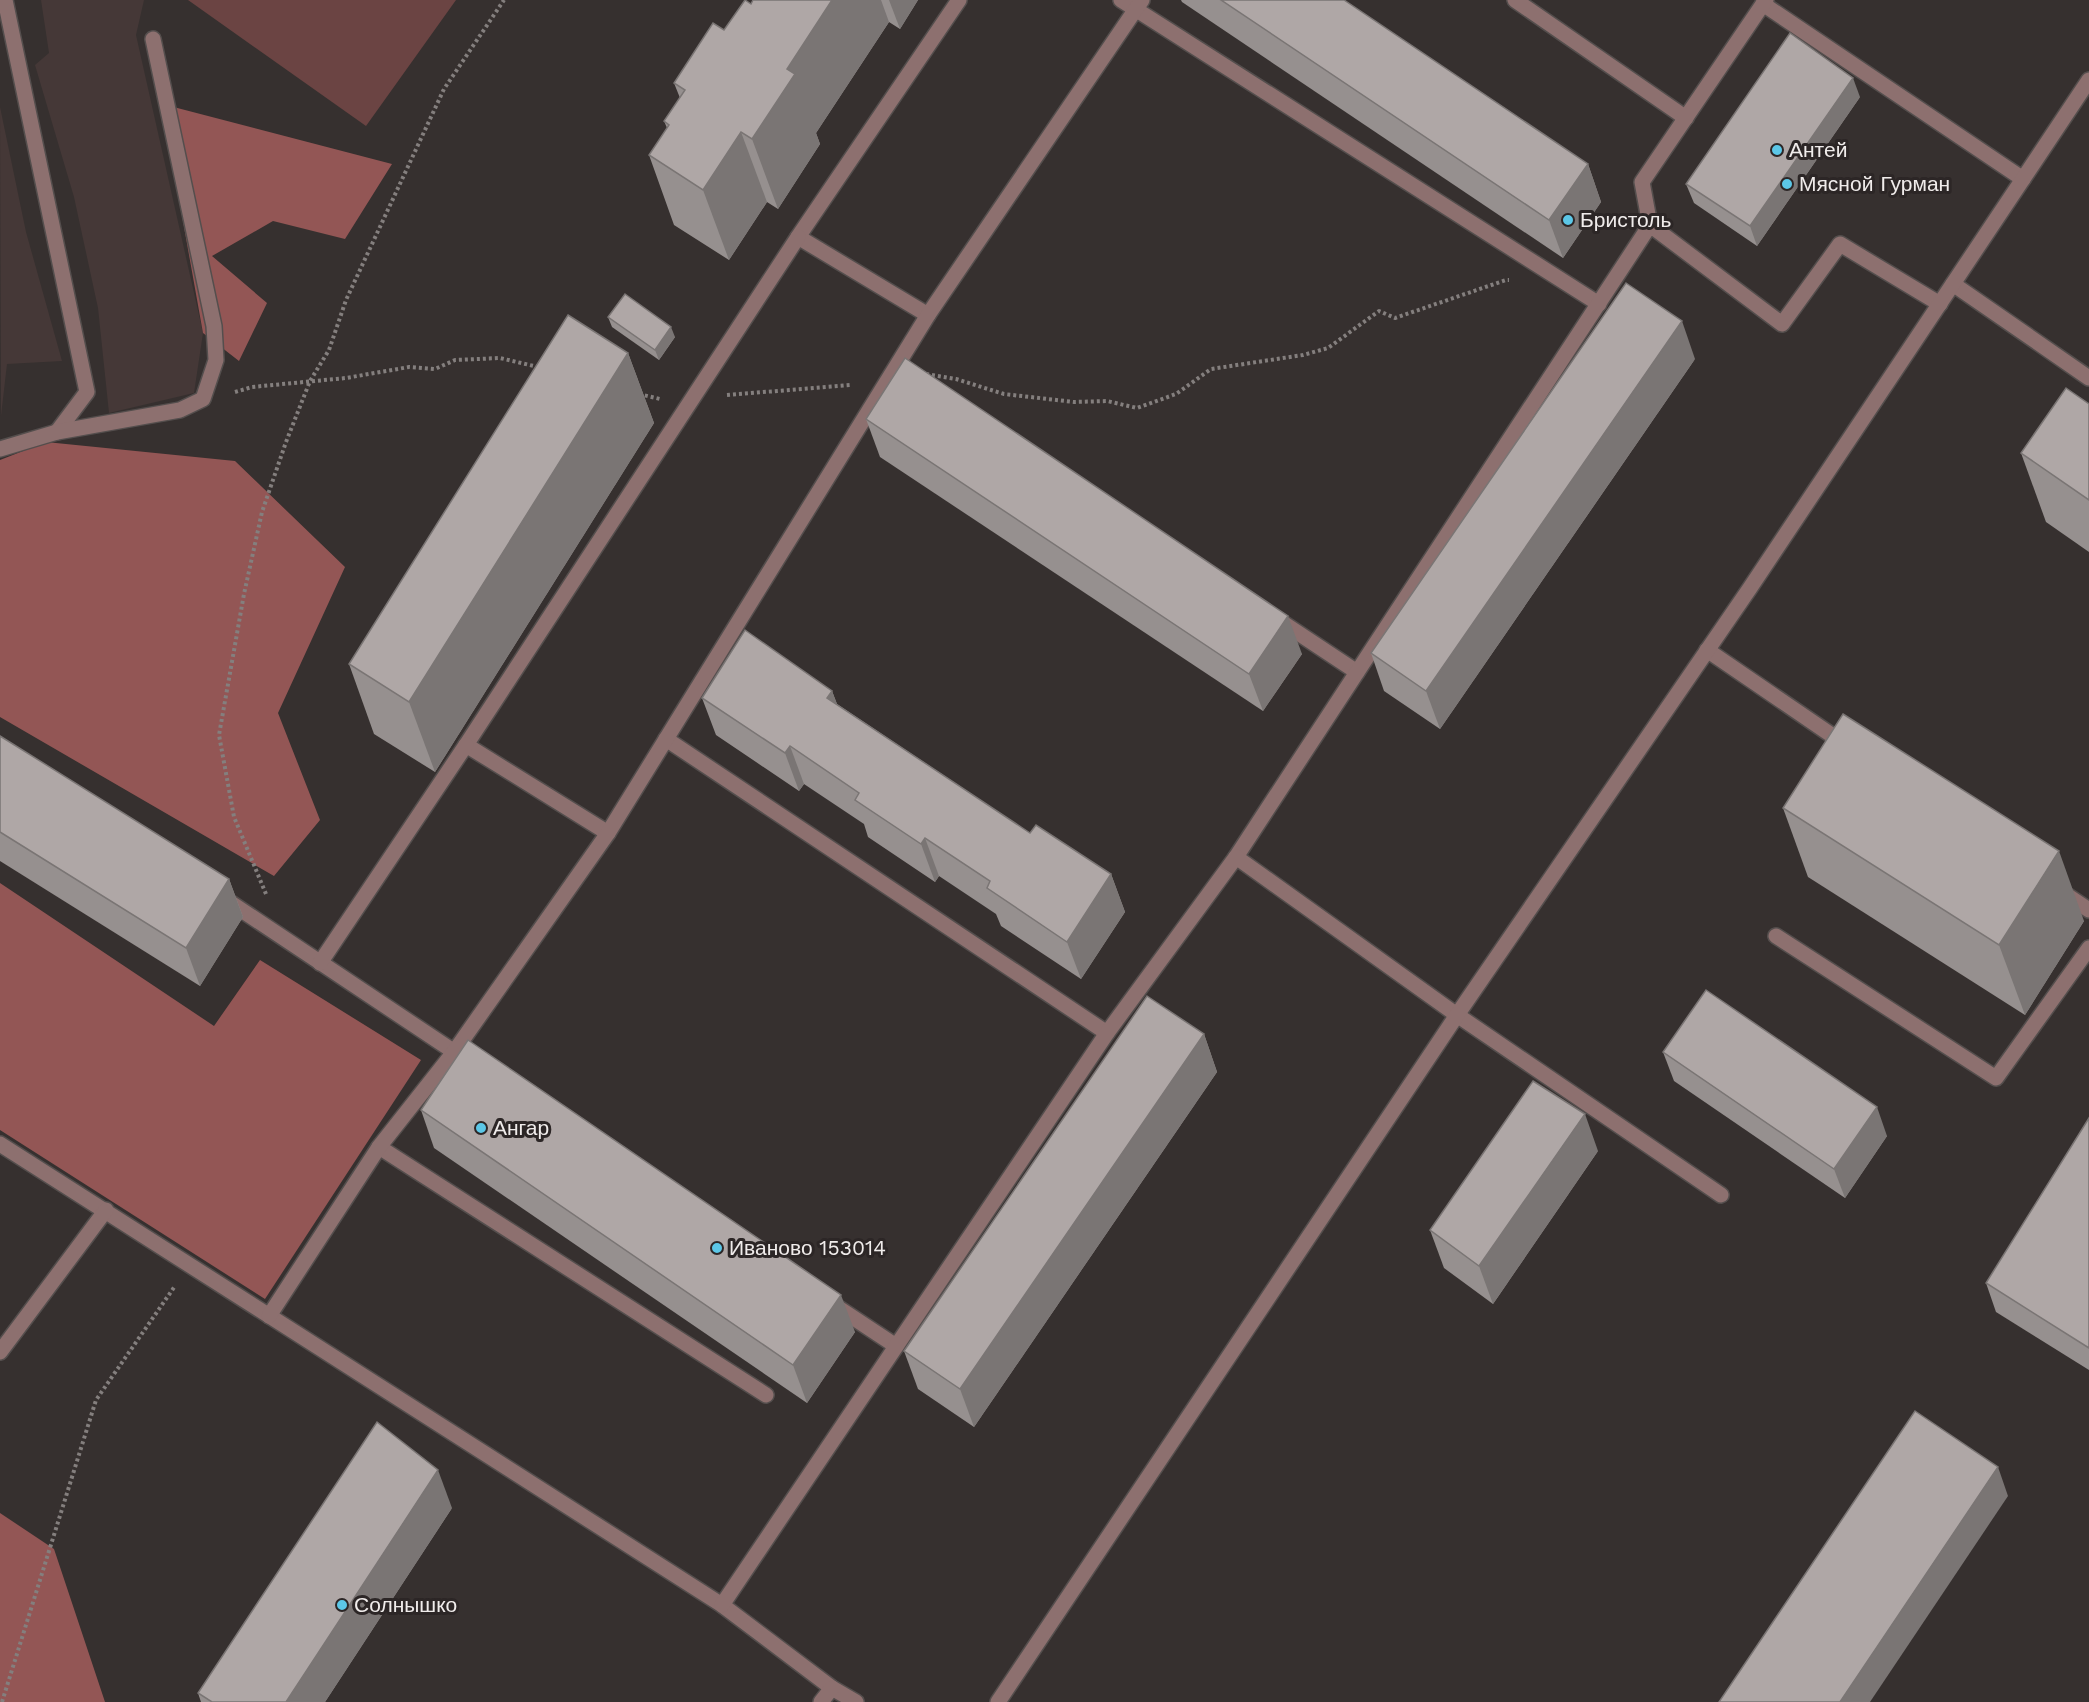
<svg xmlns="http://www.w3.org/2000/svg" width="2089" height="1702" font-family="'Work Sans',sans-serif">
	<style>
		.built { fill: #453837 }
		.green { fill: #6b4443 }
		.forest { fill: #935655 }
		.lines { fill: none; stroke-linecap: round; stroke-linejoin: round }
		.minor-casing { stroke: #544e4d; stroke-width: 18 }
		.path { stroke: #847f7e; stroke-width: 4; stroke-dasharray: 3 3; stroke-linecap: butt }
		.minor { stroke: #8d706f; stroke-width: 15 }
		.wall { fill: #96908f }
		.shaded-wall { fill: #7a7574 }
		.building { fill: #afa7a6; stroke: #7a7574; stroke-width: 1.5 }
		.poi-dot { fill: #5cc7e7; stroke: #2c2626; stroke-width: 2 }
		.labels { text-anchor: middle; stroke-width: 6; stroke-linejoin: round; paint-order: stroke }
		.poi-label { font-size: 21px; fill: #f0eceb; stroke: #2c2626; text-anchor: start }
	</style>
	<rect width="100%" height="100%" fill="#36302f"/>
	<g class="built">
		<polygon points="41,0 144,0 136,35 203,333 194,393 109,413 98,308 74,197 35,65 49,53"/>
		<polygon points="0,107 26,232 62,361 7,364 1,416"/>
	</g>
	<polygon class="green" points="188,0 456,0 366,126"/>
	<g class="forest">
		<polygon points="162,104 392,164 345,239 273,221 212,256 267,303 239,361 203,333"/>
		<polygon points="46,442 235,461 345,567 278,713 320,820 274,876 0,717 0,460"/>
		<polygon points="0,883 214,1026 260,960 421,1060 265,1299 0,1130"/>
		<polygon points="0,1513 54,1549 105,1702 0,1702"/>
	</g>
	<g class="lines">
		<g class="minor-casing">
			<g id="minor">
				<polyline points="5,0 87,392 57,432"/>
				<polyline points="1121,0 1599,304"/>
				<polyline points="1515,0 1686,118"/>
				<polyline points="1766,0 1763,4 2023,179"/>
				<polyline points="1650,225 1642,182 1763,4"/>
				<polyline points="1953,284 2089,378"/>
				<polyline points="928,315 798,237 959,0"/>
				<polyline points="0,449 57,432 180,410 203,399 216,360 214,326 153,39"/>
				<polyline points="1277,619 1357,672"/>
				<polyline points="1707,650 1846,745"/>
				<polyline points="666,739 1107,1033"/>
				<polyline points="608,833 466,745 798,237"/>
				<polyline points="1236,857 1650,225 1782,324 1840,244 1940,304"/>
				<polyline points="2062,892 2089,910"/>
				<polyline points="222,897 462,1057"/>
				<polyline points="1776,936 1996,1078 2089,948"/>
				<polyline points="320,963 466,745"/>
				<polyline points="0,1144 722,1605 832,1688 856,1702"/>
				<polyline points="379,1147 766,1395"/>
				<polyline points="831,1303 896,1346"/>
				<polyline points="269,1316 379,1147 454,1052 608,833 928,315 1142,0"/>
				<polyline points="0,1352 106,1210"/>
				<polyline points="722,1605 1107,1033 1236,857 1457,1015 1721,1195"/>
				<polyline points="821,1702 832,1688"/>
				<polyline points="998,1702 1457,1015 1750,588 2089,80"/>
			</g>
		</g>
		<g class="path">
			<polyline points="926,374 956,379 1004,394 1074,402 1107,401 1137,408 1176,394 1211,369 1303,355 1328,348 1379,311 1395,318 1506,280 1509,280"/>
			<polyline points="235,392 252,387 346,378 409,367 435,369 455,360 500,358 538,367"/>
			<polyline points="639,394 660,399"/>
			<polyline points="727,395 851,385"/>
			<polyline points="266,894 234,817 219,735 244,594 262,512 286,442 310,381 329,350 346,300 444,89 504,0"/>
			<polyline points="2,1702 96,1400 175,1286"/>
		</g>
		<use href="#minor" class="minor"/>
	</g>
	<g class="wall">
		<polygon points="753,0 918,0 900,29 889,22 816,133 820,144 778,209 767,202 729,260 674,225 649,155 667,128 664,121 680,98 674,83 751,4"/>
		<polygon points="1181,0 1344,0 1588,164 1601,202 1563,258 1182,2"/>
		<polygon points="1860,97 1757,246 1694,203 1686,184"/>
		<polygon points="608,317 675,337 659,360 612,327"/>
		<polygon points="628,353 654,423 435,772 374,734 349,664"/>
		<polygon points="1695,359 1440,729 1384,691 1371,653"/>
		<polygon points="2089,404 2089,552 2046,522 2021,453"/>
		<polygon points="866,419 1302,654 1263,711 880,457"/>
		<polygon points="832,691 837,704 1030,833 1111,874 1125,912 1081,979 1001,926 996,914 939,876 935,882 868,837 864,824 804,784 799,791 716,735 702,698"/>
		<polygon points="0,736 229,879 243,917 200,986 0,861"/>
		<polygon points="1783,808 2084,921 2025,1015 1808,877"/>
		<polygon points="1204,1034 1217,1072 974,1427 918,1389 904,1351"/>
		<polygon points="1663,1052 1887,1136 1845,1198 1674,1081"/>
		<polygon points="421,1110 855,1332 807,1403 434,1148"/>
		<polygon points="2089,1118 2089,1370 1996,1312 1986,1283"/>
		<polygon points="1598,1151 1493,1304 1444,1268 1430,1230"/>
		<polygon points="452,1508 325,1702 201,1702 198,1693"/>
	</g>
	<g class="shaded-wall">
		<polygon points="832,0 881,0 889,22 816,133 820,144 778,209 752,139 787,69"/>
		<polygon points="889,0 918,0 900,29"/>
		<polygon points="1853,78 1860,97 1757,246 1750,226"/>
		<polygon points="741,132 767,202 729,260 703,190"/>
		<polygon points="1588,164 1601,202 1563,258 1549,220"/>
		<polygon points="1682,321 1695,359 1440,729 1426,691"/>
		<polygon points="671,327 675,337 659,360 655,350"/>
		<polygon points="628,353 654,423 435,772 409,702"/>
		<polygon points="1288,616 1302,654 1263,711 1249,674"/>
		<polygon points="832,691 846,728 827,698"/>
		<polygon points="790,746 804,784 799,791 785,753"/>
		<polygon points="925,838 939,876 935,882 921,844"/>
		<polygon points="2059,851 2084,921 2025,1015 1999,945"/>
		<polygon points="1111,874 1125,912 1081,979 1067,942"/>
		<polygon points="229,879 243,917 200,986 186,948"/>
		<polygon points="1204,1034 1217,1072 974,1427 960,1389"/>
		<polygon points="1877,1107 1887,1136 1845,1198 1834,1169"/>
		<polygon points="1585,1114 1598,1151 1493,1304 1479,1266"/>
		<polygon points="841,1295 855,1332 807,1403 793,1365"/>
		<polygon points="1998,1467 2008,1496 1870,1702 1840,1702"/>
		<polygon points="438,1470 452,1508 325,1702 286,1702"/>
	</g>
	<g class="building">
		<polygon points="745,0 751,4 753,0 832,0 787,69 795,74 752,139 741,132 703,190 649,155 669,125 664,121 685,90 674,83 713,23 724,30"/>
		<polygon points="1221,0 1344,0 1588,164 1549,220"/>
		<polygon points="1790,33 1853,78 1750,226 1686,184"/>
		<polygon points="1626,283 1682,321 1426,691 1371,653"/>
		<polygon points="625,294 671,327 655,350 608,317"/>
		<polygon points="568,315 628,353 409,702 349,664"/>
		<polygon points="905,358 1288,616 1249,674 866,419"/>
		<polygon points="2066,388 2089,404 2089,500 2021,453"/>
		<polygon points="745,630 832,691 827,698 1030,833 1036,825 1111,874 1067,942 987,888 990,881 925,838 921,844 855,800 859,793 790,746 785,753 702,698"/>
		<polygon points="1843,714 2059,851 1999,945 1783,808"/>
		<polygon points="0,736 229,879 186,948 0,832"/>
		<polygon points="1706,990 1877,1107 1834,1169 1663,1052"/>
		<polygon points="1147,996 1204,1034 960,1389 904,1351"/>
		<polygon points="468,1040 841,1295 793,1365 421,1110"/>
		<polygon points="1533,1081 1585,1114 1479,1266 1430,1230"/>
		<polygon points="2089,1118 2089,1348 1986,1283"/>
		<polygon points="1915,1411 1998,1467 1840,1702 1719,1702"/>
		<polygon points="377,1422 438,1470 286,1702 212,1702 198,1693"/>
	</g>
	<g class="poi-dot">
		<circle cx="1777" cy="150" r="6"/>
		<circle cx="1787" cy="184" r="6"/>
		<circle cx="1568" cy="220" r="6"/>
		<circle cx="481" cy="1128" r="6"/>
		<circle cx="717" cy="1248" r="6"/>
		<circle cx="342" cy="1605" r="6"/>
	</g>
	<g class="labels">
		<g class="poi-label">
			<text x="1789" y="157">Антей</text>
			<text x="1799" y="191">Мясной Гурман</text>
			<text x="1580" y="227">Бристоль</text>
			<text x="493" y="1135">Ангар</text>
			<text x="729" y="1255">Иваново 153014</text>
			<text x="354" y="1612">Солнышко</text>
		</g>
	</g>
</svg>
